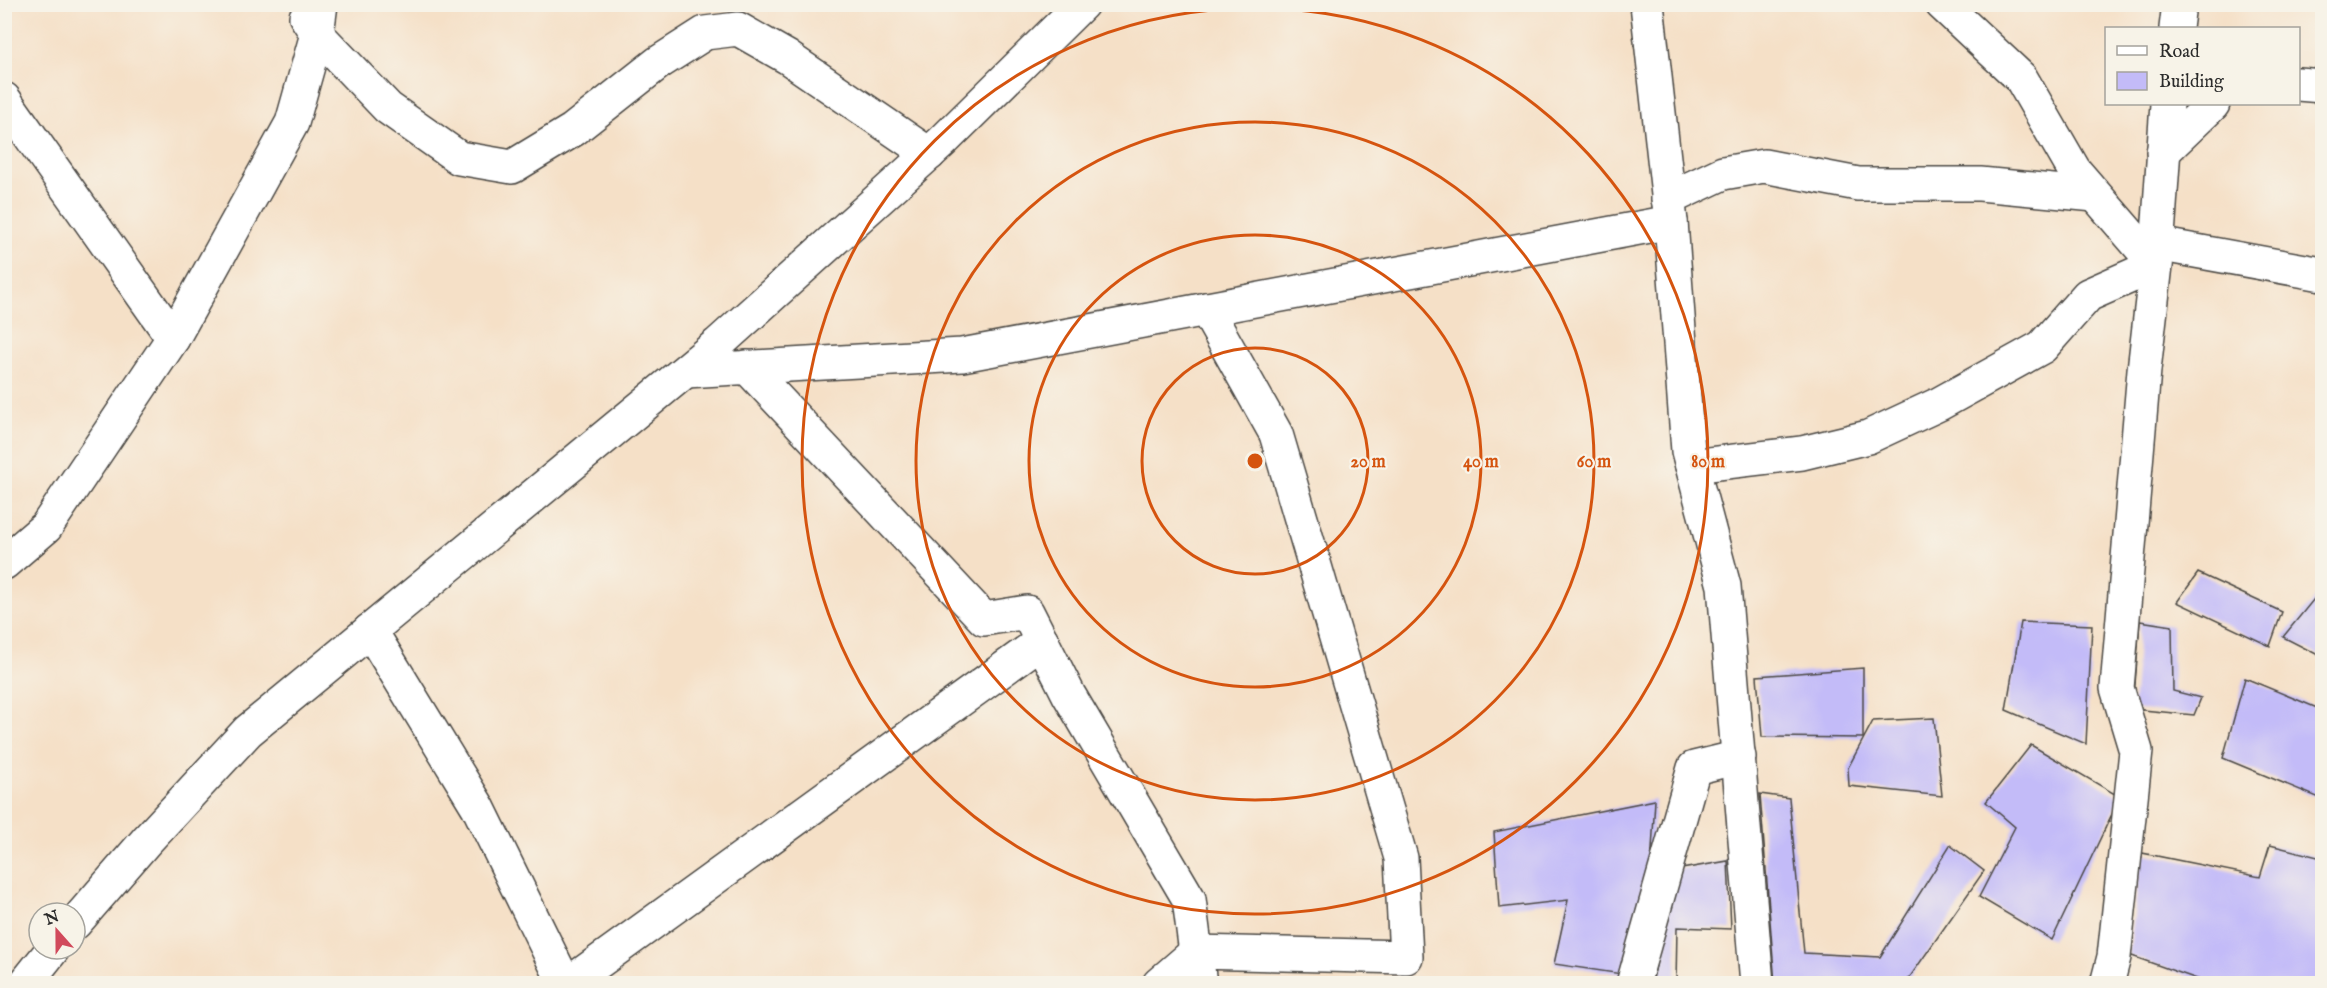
<svg xmlns="http://www.w3.org/2000/svg" width="2327" height="988" font-family="'IM FELL English',serif">
	<style>
		.building { fill: #c3bbf8 }
		.lines { fill: none; stroke-linecap: round; stroke-linejoin: round }
		.minor-casing { stroke: #494642; stroke-width: 36 }
		.minor { stroke: #fff; stroke-width: 33 }
		.ring { fill: none; stroke: #d5540f; stroke-width: 3 }
		.centre { fill: #d5540f; stroke: #f7f3e8; stroke-width: 3 }
		.ring-label { font-size: 18px; text-anchor: middle; font-weight: bold; fill: #d5540f; stroke: #f7f3e8; stroke-width: 4.5; stroke-linejoin: round; paint-order: stroke }
	</style>
	<rect width="100%" height="100%" fill="#f7f3e8"/>
	<filter id="ink" filterUnits="userSpaceOnUse"><feTurbulence type="fractalNoise" baseFrequency=".0167" numOctaves="2"/><feDisplacementMap in="SourceGraphic" scale="12" xChannelSelector="R" yChannelSelector="G"/><feConvolveMatrix kernelMatrix="1 2 1 2 8 2 1 2 1" color-interpolation-filters="sRGB"/></filter>
	<filter id="wash" filterUnits="userSpaceOnUse"><feTurbulence type="fractalNoise" baseFrequency=".008" numOctaves="4" result="noise"/><feDisplacementMap in="SourceGraphic" scale="24" xChannelSelector="R" yChannelSelector="G"/><feGaussianBlur stdDeviation="1.35" result="paint"/><feColorMatrix in="noise" values="0 0 0 0 0 0 0 0 0 0 0 0 0 0 0 0 0 1.4 0 .05"/><feComposite in="paint" operator="in"/></filter>
	<g filter="url(#wash)">
		<rect width="100%" height="100%" fill="#f5e0c7"/>
		<g id="blocks">
			<g class="building">
				<polygon points="2198,573 2282,612 2270,646 2177,602"/>
				<polygon points="2322,589 2322,657 2283,637"/>
				<polygon points="2140,621 2172,626 2173,691 2201,698 2194,715 2133,709"/>
				<polygon points="2021,622 2092,625 2086,744 2006,710"/>
				<polygon points="1863,668 1863,738 1762,737 1757,676"/>
				<polygon points="2245,678 2322,710 2322,799 2223,758"/>
				<polygon points="1934,718 1942,796 1849,786 1848,768 1873,721"/>
				<polygon points="2031,745 2120,797 2052,940 1979,897 2015,827 1986,802"/>
				<polygon points="1760,794 1789,798 1804,953 1880,957 1950,845 1984,871 1905,984 1775,984"/>
				<polygon points="1655,800 1650,882 1635,976 1554,964 1568,900 1499,908 1494,832"/>
				<polygon points="2270,845 2322,858 2322,968 2316,984 2211,984 2129,955 2142,853 2260,877"/>
				<polygon points="1728,861 1731,929 1677,927 1676,984 1652,984 1676,870"/>
			</g>
		</g>
	</g>
	<g filter="url(#ink)">
		<use href="#blocks" fill-opacity="0" stroke="#494642" stroke-width="1.5"/>
		<g class="lines">
			<g class="minor-casing">
				<g id="minor">
					<polyline points="321,4 317,34 388,108 459,158 512,167 573,130 658,63 705,33 738,29 787,57 929,154"/>
					<polyline points="1647,4 1671,222 1688,451 1724,586 1757,984"/>
					<polyline points="2176,28 2179,4"/>
					<polyline points="2298,84 2322,86"/>
					<polyline points="4,99 173,338"/>
					<polyline points="2163,152 2213,104"/>
					<polyline points="1668,199 1723,173 1764,166 1858,184 1980,184 2095,195"/>
					<polyline points="2157,244 2322,274"/>
					<polyline points="747,367 984,619 1027,612 1069,695 1189,899 1200,984"/>
					<polyline points="686,371 962,355 1671,222"/>
					<polyline points="1692,466 1802,453 1868,437 1939,404 2042,347 2088,295 2156,265 2074,170 2021,78 1942,4"/>
					<polyline points="4,563 46,527 173,338 292,123 317,34 306,17"/>
					<polyline points="370,630 478,807 565,984"/>
					<polyline points="75,923 147,840 248,731 718,344 942,142 1082,4"/>
					<polyline points="25,984 53,949"/>
					<polyline points="568,984 1042,641"/>
					<polyline points="1159,984 1196,952 1406,957 1401,858 1276,434 1206,309"/>
					<polyline points="1633,984 1694,768 1739,757"/>
					<polyline points="2107,984 2114,957 2136,751 2117,688 2144,370 2156,265 2167,104"/>
				</g>
			</g>
			<use href="#minor" class="minor"/>
		</g>
	</g>
	<g class="ring">
		<circle cx="1255" cy="461" r="113"/>
		<circle cx="1255" cy="461" r="226"/>
		<circle cx="1255" cy="461" r="339"/>
		<circle cx="1255" cy="461" r="453"/>
	</g>
	<circle cx="1255" cy="461" r="9" class="centre"/>
	<g class="ring-label">
		<text x="1368" y="467">20 m</text>
		<text x="1481" y="467">40 m</text>
		<text x="1594" y="467">60 m</text>
		<text x="1708" y="467">80 m</text>
	</g>
	<rect width="2327" height="988" fill="none" stroke="#f7f3e8" stroke-width="24"/>
	<rect x="2105" y="27" width="195" height="78" fill="#f7f3e8" stroke="#a5a39c" stroke-width="1.5"/>
	<rect x="2117" y="46" width="30" height="9" fill="#ffffff" stroke="#a5a39c" stroke-width="1.5"/>
	<text x="2159" y="57" font-size="18" fill="#2b2b2b">Road</text>
	<rect x="2117" y="72" width="30" height="18" fill="#c3bbf8" stroke="#a5a39c" stroke-width="1.5"/>
	<text x="2159" y="87" font-size="18" fill="#2b2b2b">Building</text>
	<g transform="translate(57 931) rotate(339)"><circle r="28" fill="#f7f3e8" stroke="#a5a39c" stroke-width="1.5"/>
	<path d="M0-4.5L10 22L0 15L-10 22Z" fill="#d1495b"/>
	<text y="-9" font-size="16" font-weight="bold" text-anchor="middle" fill="#2b2b2b">N</text>
	</g>
</svg>
